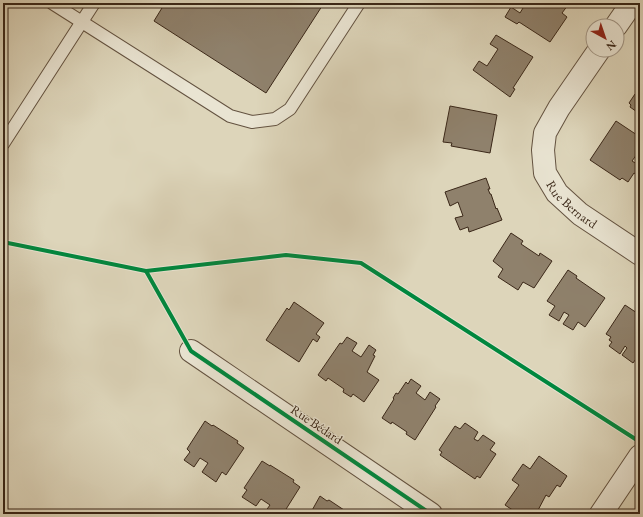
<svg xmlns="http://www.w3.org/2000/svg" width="643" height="517" font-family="'EB Garamond',serif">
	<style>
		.building { fill: #8f816c; stroke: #3a2718 }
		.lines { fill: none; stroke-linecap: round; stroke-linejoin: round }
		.lane-casing { stroke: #635240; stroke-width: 14 }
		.street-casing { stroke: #635240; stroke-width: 24 }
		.lane { stroke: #e9e4d2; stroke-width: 12 }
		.street { stroke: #e9e4d2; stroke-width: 22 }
		.cycleway-casing { stroke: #e9e4d2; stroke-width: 6 }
		.cycleway { stroke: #00873e; stroke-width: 4 }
		.labels { text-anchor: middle; stroke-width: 3; stroke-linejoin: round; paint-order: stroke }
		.street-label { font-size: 13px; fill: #3a2718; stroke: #e9e4d2 }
	</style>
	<rect width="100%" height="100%" fill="#ddd5ba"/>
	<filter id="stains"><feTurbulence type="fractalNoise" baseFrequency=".005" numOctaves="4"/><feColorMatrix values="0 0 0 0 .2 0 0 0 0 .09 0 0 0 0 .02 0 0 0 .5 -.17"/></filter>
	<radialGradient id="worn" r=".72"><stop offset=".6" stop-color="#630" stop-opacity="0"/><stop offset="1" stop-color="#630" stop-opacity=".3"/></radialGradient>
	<g class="building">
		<polygon points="165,3 324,3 266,93 154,21"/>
		<polygon points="526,3 565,3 568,5 562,13 567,17 550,42 519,22 517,24 505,17 511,7 520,13"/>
		<polygon points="496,35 533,57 513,88 515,89 510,97 473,70 479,61 487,66 498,49 490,44"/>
		<polygon points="640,91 640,114 630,107 631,105 629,103 635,94 637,95"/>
		<polygon points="450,106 497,115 490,153 451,146 452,143 443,142"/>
		<polygon points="616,121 640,137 640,156 637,154 632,161 640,166 640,177 634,173 628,182 622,178 620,180 590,160"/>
		<polygon points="486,178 490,189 488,189 490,194 491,194 496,209 497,208 502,220 469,232 468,227 460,230 455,218 463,216 458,202 450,206 445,192"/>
		<polygon points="511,233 523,241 521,244 539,256 540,253 552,261 534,288 523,282 518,290 498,277 503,269 493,261"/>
		<polygon points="568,270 577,276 576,278 605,298 585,327 578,322 573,330 563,324 569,315 564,312 559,321 549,315 555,306 547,301"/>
		<polygon points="294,302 324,323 316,334 320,337 317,342 313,339 299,362 266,340 287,308 289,310"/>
		<polygon points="625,305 637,313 635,315 640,318 640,357 638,356 633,363 622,355 627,348 625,346 620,354 609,346 612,342 609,340 611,337 606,334"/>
		<polygon points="347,337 357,343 352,351 361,357 369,345 376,350 373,355 375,356 367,372 379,380 364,402 353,394 351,397 343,392 344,389 328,378 326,381 318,375 340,343 342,344"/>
		<polygon points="411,379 421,386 416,393 425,400 430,392 440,399 435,406 436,407 415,440 406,434 407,432 392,422 391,424 382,418 394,399 393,398 396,393 398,394 406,382 408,384"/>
		<polygon points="205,421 212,426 213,425 238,441 237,443 244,448 226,475 222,472 216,482 202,472 208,463 200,458 194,467 184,460 190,452 187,449"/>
		<polygon points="465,423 478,432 474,439 478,441 483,435 495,443 490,450 496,454 480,478 477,476 475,479 440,455 442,452 439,450 455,426 460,429"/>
		<polygon points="539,456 567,476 560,487 557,485 549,497 546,495 536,514 523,514 519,511 517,513 505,505 519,485 512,480 523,464 530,469"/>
		<polygon points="262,461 270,466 270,465 294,480 293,482 300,487 283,514 279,511 277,514 267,514 265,512 270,505 261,499 256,506 242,497 247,490 244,488"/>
		<polygon points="320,496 327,501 329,500 350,514 310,514"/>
	</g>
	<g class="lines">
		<g class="lane-casing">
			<g id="lane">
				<polyline points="52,3 230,116 252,122 275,119 290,109 359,3"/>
				<polyline points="3,144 94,3"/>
			</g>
		</g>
		<g class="street-casing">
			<g id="street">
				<polyline points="616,26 632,3"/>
				<path id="s1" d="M599,50l-40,58 -14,25 -2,17 2,23 12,20 23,21 60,40"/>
				<polyline points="191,351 431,514"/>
				<polyline points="601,514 640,456"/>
			</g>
		</g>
		<use href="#lane" class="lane"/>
		<use href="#street" class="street"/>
		<g class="cycleway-casing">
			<g id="cycleway">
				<polyline points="3,242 146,271 286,255 361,263 640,442"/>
				<polyline points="146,271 191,351 431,514"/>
			</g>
		</g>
		<use href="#cycleway" class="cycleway"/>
	</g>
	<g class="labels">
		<g class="street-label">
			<text dy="5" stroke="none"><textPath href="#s1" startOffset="181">Rue Bernard</textPath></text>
			<text transform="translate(317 424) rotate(34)" y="5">Rue Bédard</text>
		</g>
	</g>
	<rect width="643" height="517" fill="none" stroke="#ddd5ba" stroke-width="16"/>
	<rect x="4" y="4" width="635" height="509" fill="none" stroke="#3a2718" stroke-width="2"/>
	<rect x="8" y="8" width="627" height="501" fill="none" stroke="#3a2718"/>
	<g transform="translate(605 38) rotate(140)"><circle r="19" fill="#e9e4d2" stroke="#a39888"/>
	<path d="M0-3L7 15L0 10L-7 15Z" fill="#8f2418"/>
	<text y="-6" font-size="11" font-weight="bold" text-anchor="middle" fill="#3a2718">N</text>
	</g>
	<rect width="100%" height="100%" filter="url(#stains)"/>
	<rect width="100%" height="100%" fill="url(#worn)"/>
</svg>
